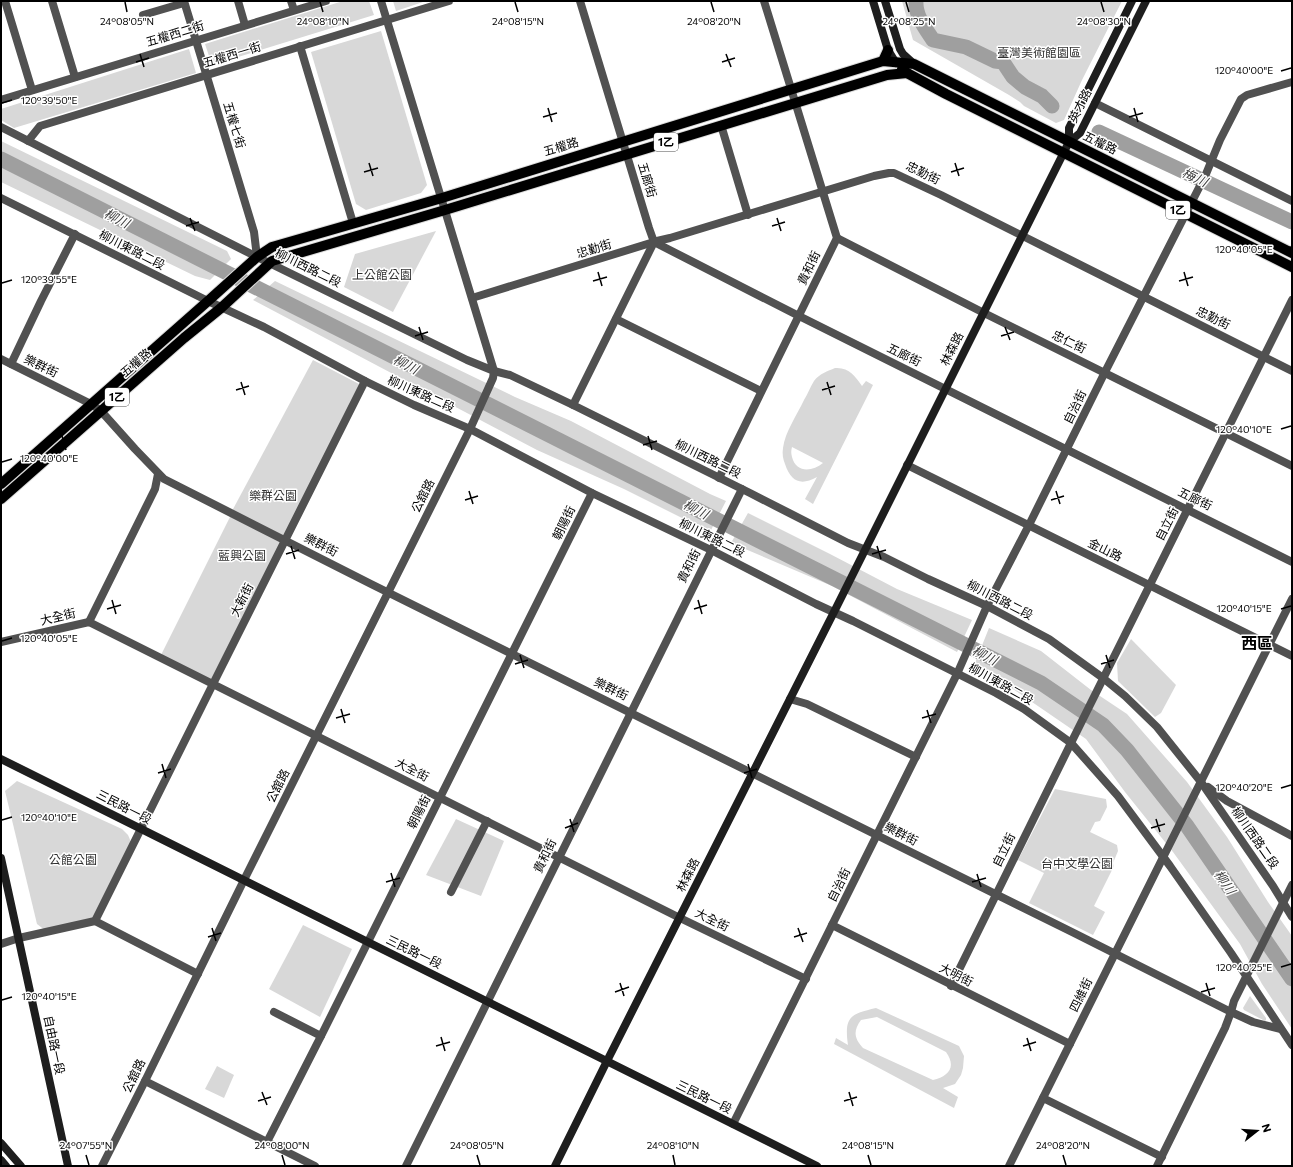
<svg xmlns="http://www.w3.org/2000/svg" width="1293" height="1167" font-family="Commissioner,'Noto Sans TC',sans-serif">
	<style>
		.green { fill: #d8d8d8; fill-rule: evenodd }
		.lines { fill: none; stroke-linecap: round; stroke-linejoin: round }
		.river { stroke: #9f9f9f; stroke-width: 15 }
		.primary-casing { stroke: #dbdbdb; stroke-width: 12 }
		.street { stroke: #515151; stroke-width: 8 }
		.secondary { stroke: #1e1e1e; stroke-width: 8 }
		.primary { stroke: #000; stroke-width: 10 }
		.ticks { fill: none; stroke: #000; stroke-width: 1.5 }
		.labels { text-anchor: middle; stroke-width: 3; stroke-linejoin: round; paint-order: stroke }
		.shield { fill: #fff; stroke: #4c4c4c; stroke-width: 1 }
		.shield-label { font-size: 11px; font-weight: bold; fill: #000 }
		.street-label { font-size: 12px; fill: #000; stroke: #fff }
		.park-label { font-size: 12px; fill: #2f2f2f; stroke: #fff }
		.water-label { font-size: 13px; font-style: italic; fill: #404040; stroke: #fff }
		.district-label { font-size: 16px; font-weight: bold; fill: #000; stroke: #fff }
		.ticks-label { font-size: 10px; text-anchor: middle; fill: #000; stroke: #fff; stroke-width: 3; stroke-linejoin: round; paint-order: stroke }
	</style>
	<rect width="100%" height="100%" fill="#fff"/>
	<g class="green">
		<polygon points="343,1 369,1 374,15 212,65 205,44"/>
		<polygon points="393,1 426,1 396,11"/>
		<polygon points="902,1 1122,1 1082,80 1064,120 1056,123 1024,106 1020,102 1009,95 913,40"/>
		<polygon points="381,31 427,185 421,193 366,210 356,204 311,52"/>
		<polygon points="189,49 196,73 14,128 1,120 1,109"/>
		<polygon points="1,141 227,251 231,259 210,280 195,276 1,182"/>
		<polygon points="436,231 393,312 344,287 355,254"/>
		<polygon points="275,281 515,397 571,421 710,494 726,501 710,532 624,489 537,450 253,300"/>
		<polygon points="313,360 361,385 284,537 232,511"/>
		<path d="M835,368c14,-1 20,8 27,18l4,-5 7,4 -60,119 -8,-5 12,-22c-16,9 -26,5 -32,-13 -2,-5 -3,-10 -2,-16 2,-16 14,-33 21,-48 4,-6 6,-13 10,-19 5,-7 14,-10 21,-13zM792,447l31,16c-11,9 -27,10 -31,-6 -1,-4 -1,-6 0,-10z"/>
		<polygon points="748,513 830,554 897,589 972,620 957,652 832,586 731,543"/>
		<polygon points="231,515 282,542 211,680 161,655"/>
		<polygon points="989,628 1041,651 1091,690 1127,714 1187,782 1227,837 1268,902 1292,936 1292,1029 1262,984 1240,944 1173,852 1125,792 1086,739 975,663"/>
		<polygon points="1131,639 1176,685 1161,713 1155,717 1118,681 1117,663"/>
		<polygon points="17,781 122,829 128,835 131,842 97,918 46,931 37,924 5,791"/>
		<polygon points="1055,789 1106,799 1107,807 1100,821 1095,822 1090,832 1117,845 1118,851 1113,863 1114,866 1094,906 1105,912 1093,935 1029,903 1044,873 1018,860"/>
		<polygon points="456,819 504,841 481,896 426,875"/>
		<polygon points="303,925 352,949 320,1017 269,989"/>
		<polygon points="1250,996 1266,1018 1266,1020 1265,1021 1244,1010 1243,1008"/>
		<path d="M876,1008l83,38 5,10 -1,12 -2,7 -6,9 -12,4 15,9 -4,11 -120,-64 2,-6 12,7c-4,-28 2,-31 28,-37zM877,1017l69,35c11,16 2,24 -13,28l-70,-32c-9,-10 -10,-17 -2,-28z"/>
		<polygon points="217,1066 234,1075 224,1098 205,1089"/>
	</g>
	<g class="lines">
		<g class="river">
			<path d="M916,1c-1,14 9,27 17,39l33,7 29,14 8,1 10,15 12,10 17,9 10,10"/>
			<polyline points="1099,132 1292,222"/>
			<polyline points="1,159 1041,683 1103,725 1127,750 1187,826 1292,979"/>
		</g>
		<g class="primary-casing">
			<g id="primary">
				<polyline points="883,61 888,50"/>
				<polyline points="902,69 907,73 946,94 1292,267"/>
				<polyline points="1,484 208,301 257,257 272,247 442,198 883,61 914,64 1292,253"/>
				<polyline points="1,499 184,338 221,308 272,261 445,210 887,75 907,73"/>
			</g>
		</g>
		<g class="street">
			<polyline points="5,1 32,90"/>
			<polyline points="52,1 75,77"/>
			<polyline points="184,1 254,232 257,257"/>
			<polyline points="238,1 245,25"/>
			<polyline points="291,1 294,10"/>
			<polyline points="580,1 649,228 654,242 799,316 1292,562"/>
			<polyline points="143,15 184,3"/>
			<polyline points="300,46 353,223"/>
			<polyline points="1,100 326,1"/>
			<polyline points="1095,103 1292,201"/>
			<polyline points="721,125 748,215"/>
			<polyline points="1,127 257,257 467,360 494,371 510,375 573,405 750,493 848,543 884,557 928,579 987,606 1049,639 1103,678 1125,696 1157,727 1201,782 1273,886 1292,917"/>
			<polyline points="28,141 40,126 449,1"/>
			<polyline points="1,198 208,301 264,327 365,381 414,405 470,429 592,493 711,550 816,604 853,621 996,693 1024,709 1071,743 1118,796 1170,866 1231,953 1292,1045"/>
			<polyline points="837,238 984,313 1292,466"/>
			<polyline points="472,298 657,241 670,238 874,176 889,173 894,173 941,195 1292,371"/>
			<polyline points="616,319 761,391"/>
			<polyline points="1,359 91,404 101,411 135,449 164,479 371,584 1074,933 1231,1012 1253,1022 1280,1029"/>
			<polyline points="11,364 41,301 75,234"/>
			<polyline points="573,405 654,242"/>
			<polyline points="907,465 1292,656"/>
			<polyline points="719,478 837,238 764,1"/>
			<polyline points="89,622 155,489 158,474"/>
			<polyline points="1,642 89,622 680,918 806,979"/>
			<polyline points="790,699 807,704 916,757"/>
			<polyline points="1208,787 1227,801 1292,836"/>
			<polyline points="451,892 487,821"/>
			<polyline points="95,921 198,974"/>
			<polyline points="832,925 1070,1044"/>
			<polyline points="1,944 19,938 95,921 213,684 365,381"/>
			<polyline points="951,986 1071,743 1292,300"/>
			<polyline points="274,1012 321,1036"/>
			<polyline points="145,1081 315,1166"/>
			<polyline points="1043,1098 1162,1157"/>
			<polyline points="733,1124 957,674 987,606 1029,525 1105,372 1206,174 1220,140 1241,99 1247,95 1292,82"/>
			<polyline points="267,1142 321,1036 592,493"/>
			<polyline points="102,1166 145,1081 244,880 470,429 493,378 494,371 381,1"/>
			<polyline points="406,1166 742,489"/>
			<path d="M1009,1166c94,-189 189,-378 283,-567"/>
			<polyline points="1157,1166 1225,1028 1231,1012 1234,1001 1292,885"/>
		</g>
		<g class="secondary">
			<polyline points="873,1 888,50 896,63"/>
			<polyline points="885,1 900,49 903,54 914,64"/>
			<polyline points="1069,142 1069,128 1132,1"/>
			<polyline points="1,759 817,1166"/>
			<polyline points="1,858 68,1166"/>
			<polyline points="1,1143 21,1166"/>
			<polyline points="1,1160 6,1166"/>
			<polyline points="555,1166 607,1061 834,612 1069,142 1080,133 1146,1"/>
		</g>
		<use href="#primary" class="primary"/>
	</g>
	<path class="ticks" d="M125,2l2,10M320,2l3,10M515,2l3,10M711,2l3,10M906,2l3,10M1101,2l3,10M140,54l4,13M726,54l5,13M136,62l13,-4M722,62l13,-4M1281,71l10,-3M2,103l10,-3M548,108l4,14M1134,108l4,14M543,117l14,-4M1129,117l14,-4M369,163l4,13M955,163l4,13M364,172l14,-4M951,172l13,-4M190,218l5,13M777,218l4,13M186,226l13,-4M772,226l13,-4M1281,250l10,-3M598,272l4,14M1184,272l4,14M593,281l14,-4M1179,281l14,-4M2,283l10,-3M419,327l4,13M1005,327l5,13M415,336l13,-4M1001,336l13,-4M241,382l4,13M827,382l4,13M236,390l13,-4M822,390l13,-4M1281,429l10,-3M62,436l4,14M648,436l4,14M57,445l14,-4M643,445l14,-4M2,462l10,-3M469,491l4,13M1056,491l4,13M465,500l13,-4M1051,500l13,-4M291,546l4,13M877,546l4,13M286,554l13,-4M872,554l14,-4M112,600l4,14M698,600l4,14M107,609l14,-4M694,609l13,-4M1281,609l10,-3M2,641l10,-3M520,655l4,13M1106,655l4,13M515,664l13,-4M1101,664l13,-4M341,709l4,14M927,710l4,13M336,718l14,-4M922,718l14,-4M162,764l4,14M748,764l4,14M158,773l13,-4M744,773l13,-4M1281,788l10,-3M570,819l4,13M1156,819l4,13M2,820l10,-3M565,828l13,-5M1151,828l14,-4M391,873l4,14M977,874l4,13M386,882l14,-4M972,882l14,-4M212,928l4,13M798,928l5,14M208,937l13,-4M794,937l13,-4M1281,967l10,-3M620,983l4,13M1206,983l4,13M615,992l14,-5M1201,992l14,-4M2,1000l10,-3M441,1037l4,14M1027,1038l4,13M436,1046l14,-4M1023,1046l13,-4M262,1092l5,13M849,1092l4,14M258,1101l13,-4M844,1101l13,-4M86,1155l3,10M282,1155l3,10M477,1155l3,10M673,1155l2,10M868,1155l3,10M1063,1155l3,10"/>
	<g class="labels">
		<g class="shield">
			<rect x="654" y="133" width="24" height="18" rx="3"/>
			<rect x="1166" y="201" width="24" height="18" rx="3"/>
			<rect x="105" y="388" width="24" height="18" rx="3"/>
		</g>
		<g class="shield-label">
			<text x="666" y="146">1乙</text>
			<text x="1178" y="214">1乙</text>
			<text x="117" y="401">1乙</text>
		</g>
		<g class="street-label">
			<text transform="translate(175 34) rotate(-17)" y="4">五權西二街</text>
			<text transform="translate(232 55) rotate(-17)" y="4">五權西一街</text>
			<text transform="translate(1080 106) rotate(-63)" y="4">英才路</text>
			<text transform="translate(234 125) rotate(73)" y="4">五權七街</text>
			<text transform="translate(1100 143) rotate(26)" y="4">五權路</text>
			<text transform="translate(561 147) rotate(-17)" y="4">五權路</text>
			<text transform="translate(923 173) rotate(26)" y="4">忠勤街</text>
			<text transform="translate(647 180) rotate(73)" y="4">五廊街</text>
			<text transform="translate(594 249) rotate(-17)" y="4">忠勤街</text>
			<text transform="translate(132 250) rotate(27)" y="4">柳川東路二段</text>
			<text transform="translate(308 268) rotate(26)" y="4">柳川西路二段</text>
			<text transform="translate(809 268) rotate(-64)" y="4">貴和街</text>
			<text transform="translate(1213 318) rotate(26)" y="4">忠勤街</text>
			<text transform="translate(1069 342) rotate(26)" y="4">忠仁街</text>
			<text transform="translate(952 349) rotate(-63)" y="4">林森路</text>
			<text transform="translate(904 355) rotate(26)" y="4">五廊街</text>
			<text transform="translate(136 363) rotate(-41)" y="4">五權路</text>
			<text transform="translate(41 366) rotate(26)" y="4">樂群街</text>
			<text transform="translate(421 394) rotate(24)" y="4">柳川東路二段</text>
			<text transform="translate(1075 407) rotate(-64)" y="4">自治街</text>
			<text transform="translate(708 459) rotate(26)" y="4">柳川西路二段</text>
			<text transform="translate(423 496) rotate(-63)" y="4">公舘路</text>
			<text transform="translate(1195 499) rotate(26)" y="4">五廊街</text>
			<text transform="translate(564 523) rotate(-64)" y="4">朝陽街</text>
			<text transform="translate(1167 524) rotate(-63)" y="4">自立街</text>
			<text transform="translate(712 538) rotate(26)" y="4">柳川東路二段</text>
			<text transform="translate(321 545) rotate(27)" y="4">樂群街</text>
			<text transform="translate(1105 550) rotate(26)" y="4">金山路</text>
			<text transform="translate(689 566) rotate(-63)" y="4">貴和街</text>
			<text transform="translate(242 600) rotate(-63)" y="4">大新街</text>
			<text transform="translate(1000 600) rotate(27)" y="4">柳川西路二段</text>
			<text transform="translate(58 617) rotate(-13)" y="4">大全街</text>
			<text transform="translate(1001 684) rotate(29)" y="4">柳川東路二段</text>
			<text transform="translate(611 689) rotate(26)" y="4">樂群街</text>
			<text transform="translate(412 770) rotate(27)" y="4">大全街</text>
			<text transform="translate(278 786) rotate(-63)" y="4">公舘路</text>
			<text transform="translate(124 807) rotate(27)" y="4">三民路一段</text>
			<text transform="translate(419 812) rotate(-63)" y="4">朝陽街</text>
			<text transform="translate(901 834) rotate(27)" y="4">樂群街</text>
			<text transform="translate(1255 838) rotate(55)" y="4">柳川西路二段</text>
			<text transform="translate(1004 850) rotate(-64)" y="4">自立街</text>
			<text transform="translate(545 856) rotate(-64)" y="4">貴和街</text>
			<text transform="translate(688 875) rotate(-63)" y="4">林森路</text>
			<text transform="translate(839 885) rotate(-64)" y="4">自治街</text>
			<text transform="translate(712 920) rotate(26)" y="4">大全街</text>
			<text transform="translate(414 952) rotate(26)" y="4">三民路一段</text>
			<text transform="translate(956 975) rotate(27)" y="4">大明街</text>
			<text transform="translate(1081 995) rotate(-64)" y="4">四維街</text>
			<text transform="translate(54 1045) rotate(78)" y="4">自由路一段</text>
			<text transform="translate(134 1076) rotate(-64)" y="4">公舘路</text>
			<text transform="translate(704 1097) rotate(26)" y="4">三民路一段</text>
		</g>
		<g class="park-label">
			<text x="1039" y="57">臺灣美術館園區</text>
			<text x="382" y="279">上公館公園</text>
			<text x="273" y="500">樂群公園</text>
			<text x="242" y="560">藍興公園</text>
			<text x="73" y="864">公館公園</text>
			<text x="1077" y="868">台中文學公園</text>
		</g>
		<g class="water-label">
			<text transform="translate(1195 177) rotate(25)" y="5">梅川</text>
			<text transform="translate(117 218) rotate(27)" y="5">柳川</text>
			<text transform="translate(406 364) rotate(27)" y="5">柳川</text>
			<text transform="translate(696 509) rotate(27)" y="5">柳川</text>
			<text transform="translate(985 655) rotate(27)" y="5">柳川</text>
			<text transform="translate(1225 882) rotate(55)" y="5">柳川</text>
		</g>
		<g class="district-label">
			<text x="1257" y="649">西區</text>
		</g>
	</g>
	<g class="ticks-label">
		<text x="127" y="25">24°08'05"N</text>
		<text x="323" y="25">24°08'10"N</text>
		<text x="518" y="25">24°08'15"N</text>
		<text x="714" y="25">24°08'20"N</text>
		<text x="909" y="25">24°08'25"N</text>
		<text x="1104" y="25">24°08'30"N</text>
		<text x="1244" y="74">120°40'00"E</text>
		<text x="49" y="104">120°39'50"E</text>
		<text x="1244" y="253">120°40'05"E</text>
		<text x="49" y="283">120°39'55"E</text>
		<text x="1244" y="433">120°40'10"E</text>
		<text x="49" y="462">120°40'00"E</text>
		<text x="1244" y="612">120°40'15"E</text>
		<text x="49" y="642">120°40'05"E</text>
		<text x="1244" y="791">120°40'20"E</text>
		<text x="49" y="821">120°40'10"E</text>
		<text x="1244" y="971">120°40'25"E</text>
		<text x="49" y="1000">120°40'15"E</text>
		<text x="86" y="1149">24°07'55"N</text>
		<text x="282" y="1149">24°08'00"N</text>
		<text x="477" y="1149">24°08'05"N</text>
		<text x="673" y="1149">24°08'10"N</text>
		<text x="868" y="1149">24°08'15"N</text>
		<text x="1063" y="1149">24°08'20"N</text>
	</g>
	<rect width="1293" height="1167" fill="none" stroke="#000000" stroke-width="4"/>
	<g transform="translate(1257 1131) rotate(73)" stroke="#ffffff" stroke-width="3" paint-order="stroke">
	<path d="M0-3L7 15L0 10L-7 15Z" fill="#000000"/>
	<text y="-6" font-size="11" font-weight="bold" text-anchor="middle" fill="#000000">N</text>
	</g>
</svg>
